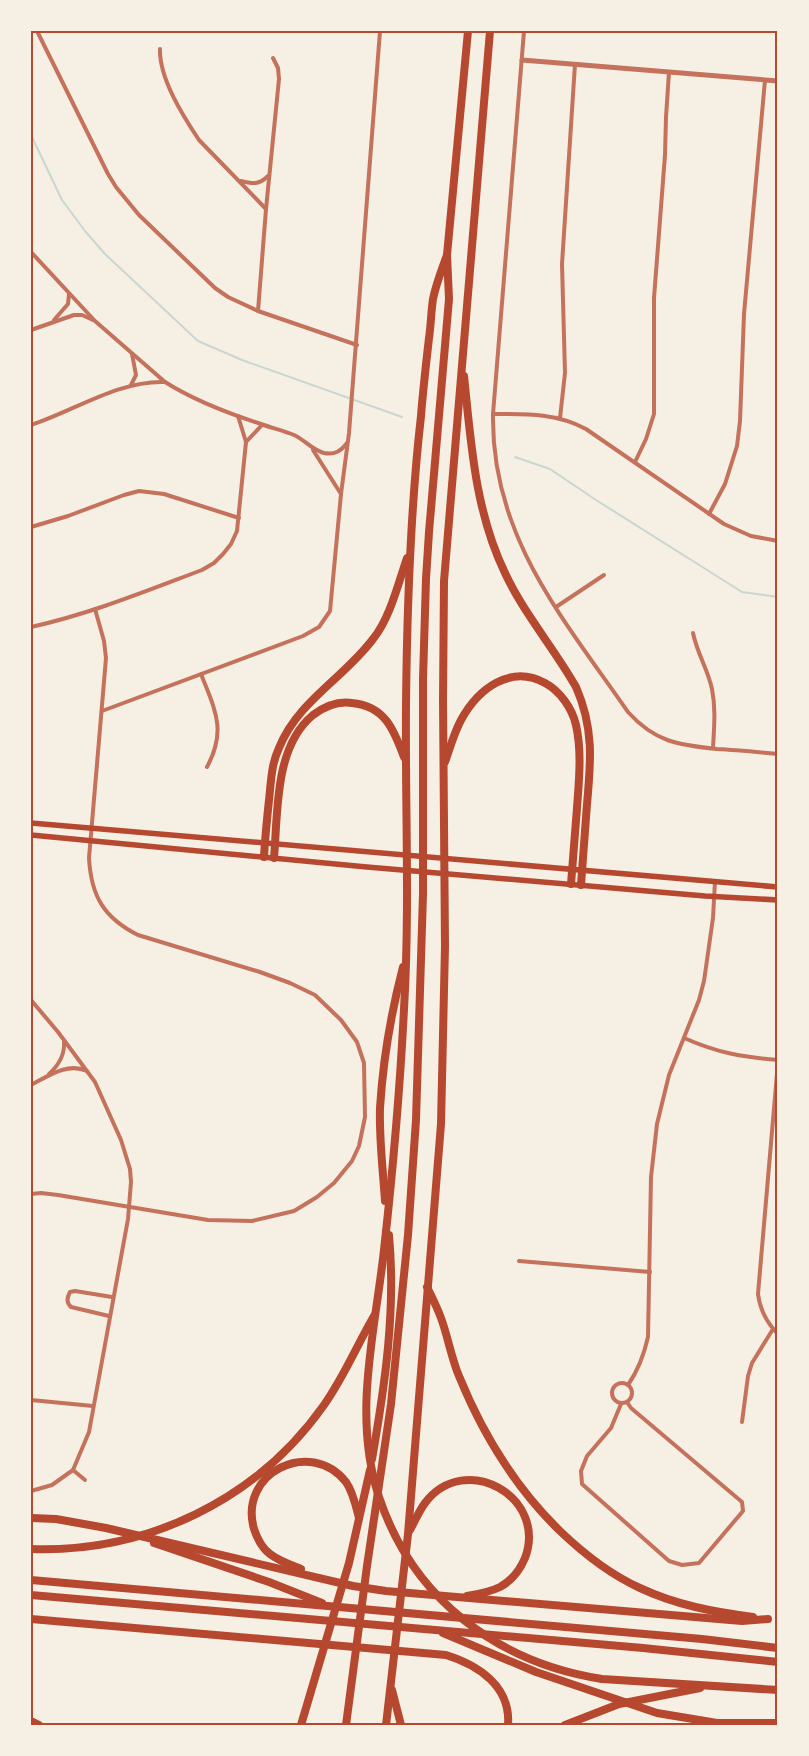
<svg xmlns="http://www.w3.org/2000/svg" width="809" height="1756" font-family="'IBM Plex Serif',serif">
	<style>
		.lines { fill: none; stroke-linecap: round; stroke-linejoin: round }
		.stream { stroke: #c9d6d2; stroke-width: 2 }
		.minor { stroke: #c5725c; stroke-width: 4 }
		.tertiary { stroke: #c5725c; stroke-width: 5 }
		.secondary { stroke: #b5482f; stroke-width: 5.5 }
		.motorway { stroke: #b5482f; stroke-width: 8 }
		.neatline { fill: none; stroke: #b5482f; stroke-width: 2 }
	</style>
	<rect width="100%" height="100%" fill="#f6efe4"/>
	<g class="lines">
		<g class="stream">
			<polyline points="31,135 62,200 85,231 105,254 198,341 242,360 402,417"/>
			<polyline points="515,457 550,469 596,500 742,592 778,597"/>
		</g>
		<g class="minor">
			<polyline points="37,31 108,174 116,187 139,215 215,288 228,297 258,311 357,345"/>
			<path d="M524,31l-31,383c-2,122 70,204 135,298 27,30 50,33 89,37 20,1 40,3 61,5"/>
			<path d="M160,49c-1,29 23,67 39,91l67,69"/>
			<path d="M241,181c12,3 18,4 27,-5"/>
			<path d="M31,252l64,69 70,61c30,19 62,31 96,42 11,4 23,7 33,11 11,5 18,15 30,18 11,2 17,-2 23,-10"/>
			<polyline points="258,311 266,209 279,79 278,68 273,58"/>
			<polyline points="54,320 68,304 69,294"/>
			<polyline points="31,330 74,315 82,315 93,320"/>
			<polyline points="131,385 136,375 132,354"/>
			<path d="M493,414c33,0 63,-1 93,15l138,95 27,12 27,5"/>
			<polyline points="560,418 565,373 562,264 575,64"/>
			<path d="M31,425c43,-14 88,-45 134,-43"/>
			<polyline points="246,442 262,425"/>
			<polyline points="313,450 341,494"/>
			<polyline points="635,462 646,439 654,414 654,298 665,155 666,117 669,72"/>
			<polyline points="709,514 725,484 737,446 740,421 744,314 765,80"/>
			<polyline points="31,527 68,516 124,495 139,491 164,494 239,518"/>
			<polyline points="556,607 604,575"/>
			<path d="M31,627c59,-13 115,-36 171,-57l12,-7 9,-9 8,-10 6,-13 9,-89 -8,-26"/>
			<path d="M693,633c4,20 15,37 19,56 4,20 2,39 1,59"/>
			<path d="M201,674c14,36 26,56 6,93"/>
			<polyline points="102,711 303,636 319,627 330,611 341,494 349,433 380,31"/>
			<polyline points="31,1000 58,1032 95,1082 121,1140 130,1169 131,1182 128,1219 89,1432 73,1470 52,1485 31,1491"/>
			<path d="M684,1038c34,15 58,19 94,22"/>
			<path d="M778,1062l-20,232c2,16 8,28 20,40"/>
			<path d="M49,1074c10,-9 16,-20 15,-33"/>
			<path d="M31,1085c17,-9 37,-23 56,-14"/>
			<path d="M31,1194l10,-1 17,2 150,25 44,1 42,-10 23,-14 17,-14 18,-22 7,-15 6,-29 -1,-54 -7,-21 -16,-22 -26,-25 -25,-12 -30,-11 -122,-37c-34,-17 -47,-39 -49,-77l17,-200 -2,-17 -9,-32"/>
			<polyline points="519,1261 650,1272"/>
			<path d="M109,1316l-38,-9c-5,-5 -4,-9 -1,-15l5,-1 37,6"/>
			<circle cx="622" cy="1393" r="10"/>
			<path d="M628,1385c11,-16 16,-30 20,-48l3,-160 6,-53 12,-49 30,-75 5,-19 9,-63 2,-37"/>
			<polyline points="31,1400 93,1406"/>
			<polyline points="621,1404 611,1428 587,1456 581,1471 582,1484 669,1561 682,1565 699,1563 743,1511 742,1502 631,1408 627,1402"/>
			<polyline points="742,1422 748,1376 752,1363 773,1329"/>
			<polyline points="73,1470 85,1480"/>
		</g>
		<polyline class="tertiary" points="522,60 778,81"/>
		<g class="secondary">
			<polyline points="31,823 778,887"/>
			<polyline points="31,835 367,867 705,896 778,900"/>
		</g>
		<g class="motorway">
			<path d="M447,255c-5,14 -11,29 -14,44 -2,13 -2,26 -4,39 -3,26 -6,52 -8,78 -11,96 -14,192 -15,288 -1,102 4,203 -2,305 -4,80 -11,160 -20,241 -9,82 -32,166 -5,247 34,102 119,166 223,182l176,11"/>
			<path d="M464,376c7,67 11,135 41,197 19,41 49,75 71,114 18,41 15,74 11,117 -2,27 -4,54 -6,81"/>
			<path d="M445,762c5,-14 9,-29 16,-42 17,-31 49,-56 84,-37 15,8 27,25 31,42 6,27 3,55 1,83 -2,25 -4,51 -6,76"/>
			<path d="M264,857c1,-19 3,-38 5,-57 2,-17 2,-35 10,-52 19,-47 65,-70 94,-109 17,-21 25,-55 34,-81"/>
			<path d="M274,858c4,-45 0,-111 39,-143 12,-9 25,-14 39,-12 33,3 42,27 52,54"/>
			<path d="M385,1201c-2,-31 -6,-62 -5,-93 3,-48 11,-95 23,-141"/>
			<path d="M427,1287c5,10 10,20 14,31 7,19 10,39 18,58 24,59 55,110 101,155 24,23 49,43 80,57 36,17 74,24 113,29"/>
			<path d="M372,1459c13,-74 24,-149 17,-224"/>
			<polyline points="31,1518 56,1519 106,1528 353,1586 386,1591 742,1621 768,1619"/>
			<path d="M410,1530c5,-9 9,-19 15,-27 40,-53 123,-6 100,55 -5,12 -14,23 -25,29 -10,5 -21,7 -33,9"/>
			<polyline points="154,1543 269,1582 322,1603"/>
			<path d="M31,1549c116,4 226,-49 293,-144 20,-28 33,-60 50,-89"/>
			<path d="M301,1569c-10,-4 -22,-8 -31,-15 -8,-6 -13,-16 -16,-25 -16,-56 56,-92 92,-47 7,10 10,24 13,36"/>
			<polyline points="31,1580 702,1639 778,1648"/>
			<polyline points="31,1595 643,1648 778,1662"/>
			<path d="M31,1619l415,36c32,10 65,31 62,70"/>
			<polyline points="443,1633 536,1672 657,1713 717,1723 778,1723"/>
			<polyline points="392,1690 401,1725"/>
			<polyline points="31,1721 39,1725"/>
			<polyline points="301,1725 349,1563 370,1470"/>
			<polyline points="346,1725 367,1566 391,1404 408,1235 416,1120 423,894 423,679 426,579 429,532 449,299 447,255 468,31"/>
			<polyline points="386,1725 408,1534 441,1124 445,946 443,700 444,581 490,31"/>
			<polyline points="565,1725 619,1704 700,1688"/>
		</g>
	</g>
	<rect width="809" height="1756" fill="none" stroke="#f6efe4" stroke-width="65"/>
	<rect x="32" y="32" width="744" height="1692" class="neatline"/>
</svg>
